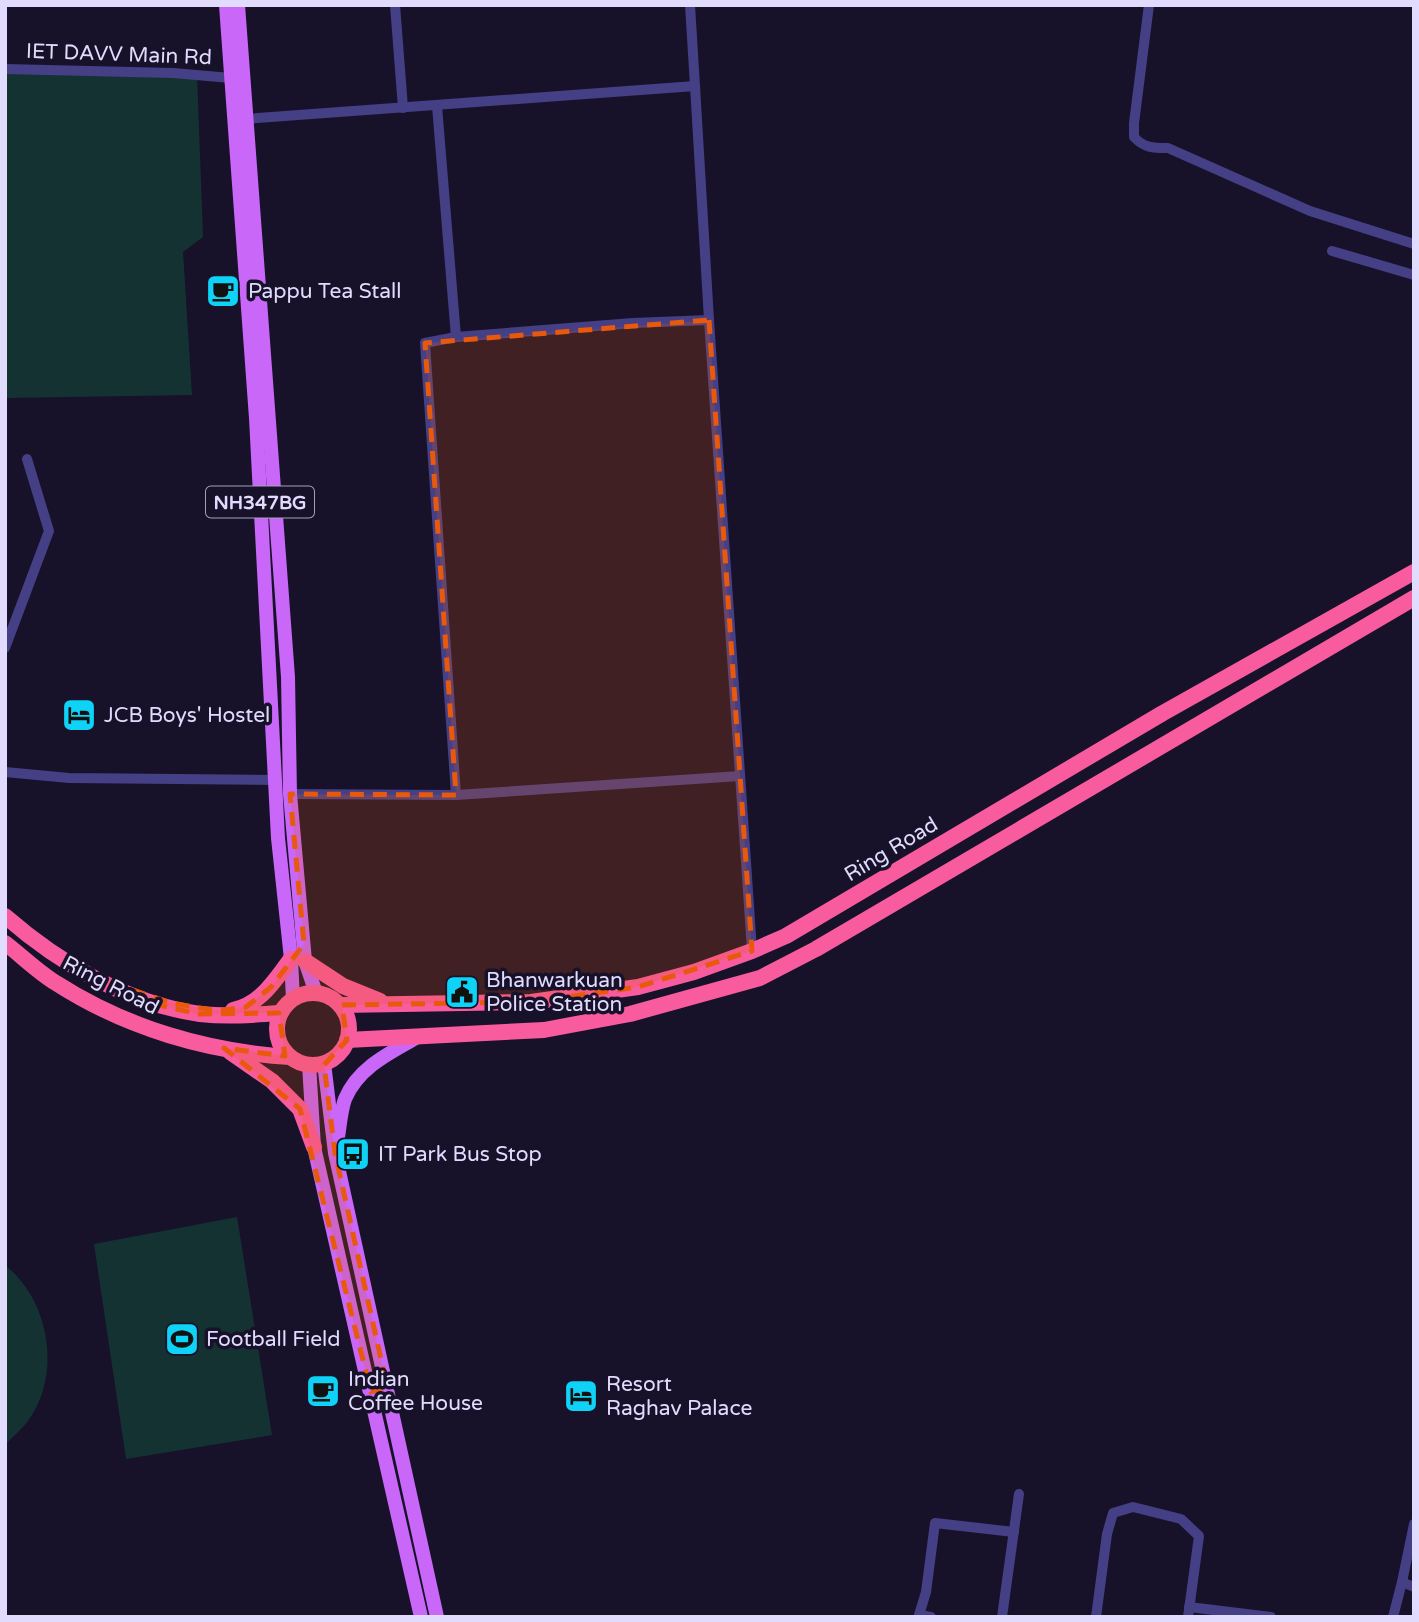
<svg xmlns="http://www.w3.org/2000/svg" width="1419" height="1622" font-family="'Varela Round',sans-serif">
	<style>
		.green { fill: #153233 }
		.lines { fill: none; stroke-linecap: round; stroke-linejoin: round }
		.minor { stroke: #453f86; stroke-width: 10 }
		.major { stroke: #c967f9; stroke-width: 14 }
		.highway { stroke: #f95b9f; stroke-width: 16 }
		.marked { fill: #e8590c; fill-opacity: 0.2; stroke: #e8590c; stroke-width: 5; stroke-dasharray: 14 9; stroke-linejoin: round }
		.labels { text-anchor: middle; stroke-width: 7; stroke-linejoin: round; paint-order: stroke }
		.shield { fill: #171229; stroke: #a49fbe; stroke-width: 2 }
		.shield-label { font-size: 19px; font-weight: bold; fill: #e1dbfe }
		.street-label { font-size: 21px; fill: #e1dbfe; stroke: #171229 }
		.poi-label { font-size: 21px; fill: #e1dbfe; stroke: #171229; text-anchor: start }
	</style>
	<rect width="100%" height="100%" fill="#171229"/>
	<g class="green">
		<polygon points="5,69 197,75 203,237 183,252 192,395 5,398"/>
		<polygon points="237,1217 272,1435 126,1459 94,1244"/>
		<path d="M5,1265c45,36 57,109 23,156 -7,9 -16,16 -23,24z"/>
	</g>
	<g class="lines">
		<g class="minor">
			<polyline points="395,5 403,108"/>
			<polyline points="690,5 695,86"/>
			<path d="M1149,5l-15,118v14c10,11 19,11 34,11l142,63 104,33"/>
			<polyline points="5,69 173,73 231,78"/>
			<path d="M437,106l19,231 177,-14 76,-3c16,211 29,421 43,631"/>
			<polyline points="245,119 695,86 709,320"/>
			<polyline points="1332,251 1414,275"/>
			<polyline points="456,337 425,343 456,795 740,776"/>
			<polyline points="5,648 49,531 27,459"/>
			<polyline points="5,772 69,778 275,780"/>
			<polyline points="290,794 456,795"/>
			<polyline points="1402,1582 1414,1524"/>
			<polyline points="1189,1607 1271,1617"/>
			<polyline points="931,1617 919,1615 926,1592 935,1523 1014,1532"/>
			<polyline points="1002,1617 1019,1494"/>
			<polyline points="1096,1617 1107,1534 1113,1513 1133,1507 1181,1519 1199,1536 1188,1617"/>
			<polyline points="1393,1617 1402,1582 1414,1587"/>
		</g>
		<g class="major">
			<polyline points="226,5 256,418 278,838 291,959 293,999"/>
			<polyline points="238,5 288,677 290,794 305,961 316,993"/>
			<polyline points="324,1063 335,1153 437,1617"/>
			<polyline points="309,1064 314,1147 421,1617"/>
			<path d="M338,1137c2,-12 3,-27 7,-38 13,-31 44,-46 71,-61"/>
		</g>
		<g class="highway">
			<path d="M5,916c54,47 123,88 195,98 27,3 53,1 80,-1"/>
			<path d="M5,943c17,13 33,29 51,40 70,45 152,69 234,74"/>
			<polyline points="305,961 343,986 380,1001"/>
			<circle cx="313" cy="1029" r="36"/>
			<polyline points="340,1005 531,1002 638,987 694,972 752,951 786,936 1163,713 1414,572"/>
			<path d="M233,1010c28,-6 41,-29 58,-51"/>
			<polyline points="347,1040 544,1030 630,1014 760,978 816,949 1414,598"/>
			<polyline points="230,1052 272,1081 300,1109 314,1147"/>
		</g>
	</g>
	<path class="marked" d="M709,320l43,631 -114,36 -107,15 -189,3 5,35 -23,25 11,88 52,233 -16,6 -71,-283 -76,-61 61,8 -6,-43 -80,1 -50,-11 -64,-29 86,29 47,8 28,-4 25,-20 33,-43 -14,-150 166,1 -31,-452z"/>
	<defs>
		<g id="cafe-square" transform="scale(1.75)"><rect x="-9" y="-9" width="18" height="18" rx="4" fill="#0fd3f6" stroke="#171229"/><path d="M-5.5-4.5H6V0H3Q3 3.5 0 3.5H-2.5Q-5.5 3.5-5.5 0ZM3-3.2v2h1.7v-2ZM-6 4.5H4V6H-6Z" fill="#111"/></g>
		<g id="hotel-square" transform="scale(1.75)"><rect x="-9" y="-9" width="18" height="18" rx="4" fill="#0fd3f6" stroke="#171229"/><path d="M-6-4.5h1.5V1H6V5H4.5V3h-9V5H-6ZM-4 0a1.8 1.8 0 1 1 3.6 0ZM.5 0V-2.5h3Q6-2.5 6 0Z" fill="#111"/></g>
		<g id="civic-square" transform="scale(1.75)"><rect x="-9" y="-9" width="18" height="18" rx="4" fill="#0fd3f6" stroke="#171229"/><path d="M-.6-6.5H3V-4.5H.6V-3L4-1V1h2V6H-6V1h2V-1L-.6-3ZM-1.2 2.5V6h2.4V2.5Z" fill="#111"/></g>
		<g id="bus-square" transform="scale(1.75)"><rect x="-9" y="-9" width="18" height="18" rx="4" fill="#0fd3f6" stroke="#171229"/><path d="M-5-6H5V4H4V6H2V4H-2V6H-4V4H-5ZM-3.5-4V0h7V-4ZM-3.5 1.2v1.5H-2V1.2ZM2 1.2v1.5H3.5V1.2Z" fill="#111"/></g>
		<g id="stadium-square" transform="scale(1.75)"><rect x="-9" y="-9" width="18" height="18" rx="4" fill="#0fd3f6" stroke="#171229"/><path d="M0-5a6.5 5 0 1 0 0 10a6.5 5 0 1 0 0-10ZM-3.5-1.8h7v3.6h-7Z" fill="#111"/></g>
	</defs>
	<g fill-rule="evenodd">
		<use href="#cafe-square" x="223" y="291"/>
		<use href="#hotel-square" x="79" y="715"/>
		<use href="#civic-square" x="462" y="992"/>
		<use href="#bus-square" x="353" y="1154"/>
		<use href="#stadium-square" x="182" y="1339"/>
		<use href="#cafe-square" x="323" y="1391"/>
		<use href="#hotel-square" x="581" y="1396"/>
	</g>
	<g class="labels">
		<rect class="shield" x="206" y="486.5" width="108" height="31" rx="5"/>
		<g class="shield-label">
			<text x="260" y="509">NH347BG</text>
		</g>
		<g class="street-label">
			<text transform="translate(119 54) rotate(2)" y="7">IET DAVV Main Rd</text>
			<text transform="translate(891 849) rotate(-31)" y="7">Ring Road</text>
			<text transform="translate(111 985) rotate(27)" y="7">Ring Road</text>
		</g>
		<g class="poi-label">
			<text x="248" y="298">Pappu Tea Stall</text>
			<text x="104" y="722">JCB Boys' Hostel</text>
			<text x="486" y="987">Bhanwarkuan<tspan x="486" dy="24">Police Station</tspan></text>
			<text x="378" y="1161">IT Park Bus Stop</text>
			<text x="206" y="1346">Football Field</text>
			<text x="348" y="1386">Indian<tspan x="348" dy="24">Coffee House</tspan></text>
			<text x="606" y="1391">Resort<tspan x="606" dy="24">Raghav Palace</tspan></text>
		</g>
	</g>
	<rect width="1419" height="1622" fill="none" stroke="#e1dbfe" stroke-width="14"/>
</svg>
